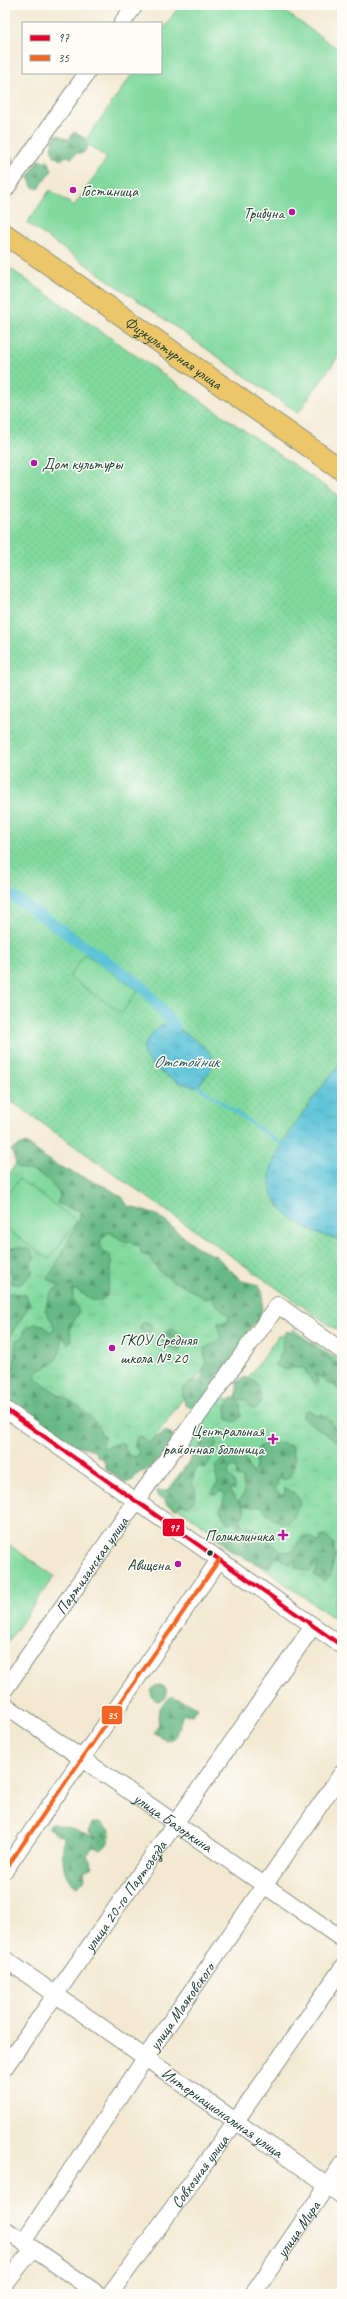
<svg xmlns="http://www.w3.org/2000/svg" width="347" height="2299" font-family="Caveat,sans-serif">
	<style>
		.grass { fill: url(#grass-tufts); stroke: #508b69 }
		.forest { fill: url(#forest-firs); stroke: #447b5c }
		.park { fill: url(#park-dots); stroke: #508b69 }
		.pitch { fill: #81d99e; stroke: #508b69 }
		.water { fill: url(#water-ripples); stroke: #3d8086 }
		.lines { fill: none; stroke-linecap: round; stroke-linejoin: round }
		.stream { stroke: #5bc3d8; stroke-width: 3 }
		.canal { stroke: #5bc3d8; stroke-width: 11 }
		.minor-casing { stroke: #899383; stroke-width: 18 }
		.major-casing { stroke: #899383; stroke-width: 22 }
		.minor { stroke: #fff; stroke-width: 16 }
		.major { stroke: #ecc669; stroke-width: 20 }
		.bus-1-casing { stroke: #fdfcf7; stroke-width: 7 }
		.bus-2-casing { stroke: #fdfcf7; stroke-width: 7 }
		.bus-1 { stroke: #e4002b; stroke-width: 4 }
		.bus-2 { stroke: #f26522; stroke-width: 4 }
		.poi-dot { fill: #b5179e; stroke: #fdfcf7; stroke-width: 1.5 }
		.bus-dot { fill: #1f3d34; stroke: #fdfcf7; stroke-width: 1.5 }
		.labels { text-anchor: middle; stroke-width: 3; stroke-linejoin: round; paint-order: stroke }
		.poi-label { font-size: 16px; fill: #1f3d34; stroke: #fdfcf7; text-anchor: end }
		.street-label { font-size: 16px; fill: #1f3d34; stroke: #fdfcf7 }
		.water-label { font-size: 17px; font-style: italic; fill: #2e5e5d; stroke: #fdfcf7 }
		.line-badge { stroke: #fdfcf7; stroke-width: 1.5 }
		.badge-label { font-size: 11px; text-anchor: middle; font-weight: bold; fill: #fff }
	</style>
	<defs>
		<pattern id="grass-tufts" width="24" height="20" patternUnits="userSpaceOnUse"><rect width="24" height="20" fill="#81d99e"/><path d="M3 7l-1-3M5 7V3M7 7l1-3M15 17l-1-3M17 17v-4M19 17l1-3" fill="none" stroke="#6fbb89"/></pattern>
		<pattern id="forest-firs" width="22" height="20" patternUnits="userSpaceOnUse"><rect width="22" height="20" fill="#68b985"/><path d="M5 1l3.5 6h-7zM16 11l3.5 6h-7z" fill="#55986e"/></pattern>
		<pattern id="park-dots" width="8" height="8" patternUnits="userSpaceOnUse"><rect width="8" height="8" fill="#81d99e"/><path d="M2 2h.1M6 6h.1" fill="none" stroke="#6fbb89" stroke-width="1.8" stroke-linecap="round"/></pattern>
		<pattern id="water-ripples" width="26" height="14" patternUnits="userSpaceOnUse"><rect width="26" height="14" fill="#5bc3d8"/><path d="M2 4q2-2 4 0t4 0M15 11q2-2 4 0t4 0" fill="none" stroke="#4ba0b0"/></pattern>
	</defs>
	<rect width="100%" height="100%" fill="#fdfcf7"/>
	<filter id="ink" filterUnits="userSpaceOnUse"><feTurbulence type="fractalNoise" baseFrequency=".025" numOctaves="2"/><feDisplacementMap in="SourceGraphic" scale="8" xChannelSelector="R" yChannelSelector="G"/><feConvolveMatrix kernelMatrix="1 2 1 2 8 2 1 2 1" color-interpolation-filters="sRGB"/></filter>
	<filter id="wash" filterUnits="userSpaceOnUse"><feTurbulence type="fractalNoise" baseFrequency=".012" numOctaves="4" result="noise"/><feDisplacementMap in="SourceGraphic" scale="16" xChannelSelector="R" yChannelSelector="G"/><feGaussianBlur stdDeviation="0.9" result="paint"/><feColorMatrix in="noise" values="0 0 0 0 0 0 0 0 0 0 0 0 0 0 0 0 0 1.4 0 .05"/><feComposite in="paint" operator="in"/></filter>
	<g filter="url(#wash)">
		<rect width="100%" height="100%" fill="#f3e9d2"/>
		<g class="grass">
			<polygon points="24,1153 245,1311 129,1474 5,1385 5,1179"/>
			<polygon points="293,1329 342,1363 342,1378 287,1338"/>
			<polygon points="279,1335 342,1381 342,1624 163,1497 192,1457 180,1447 218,1394 231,1402"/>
		</g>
		<g class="forest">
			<polygon points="74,132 88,140 90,144 83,153 77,153 72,158 66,156 61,160 55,157 51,148 55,135 59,135 69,140"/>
			<polygon points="5,155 12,157 14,167 5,181"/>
			<polygon points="38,160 48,161 52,170 38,189 32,187 29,177"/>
			<path d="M26,1143l30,22 50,22 16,10 6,9 29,9 42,34 17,7 26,25 17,4 4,9 -2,23 -13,13 -2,8 -50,72 -11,-5 -3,-16 4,-5 13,-3c7,-12 7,-20 5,-33l17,-8 -3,-17 10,-1 1,-6 -19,-18 -5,1 -22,-14 -11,-4 -15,-12 -8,-13 -8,-2 -1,-9h-6l-3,-4h-8l-13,-9c-8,4 -10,8 -10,16l4,4 5,2 3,9 -5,33 -5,4c-10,3 -19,-8 -29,-11v10l6,13 -9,16 1,13 -3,3 -5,-7 -2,1c2,16 -7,29 -22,32l-4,6 9,9 37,23 17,17 3,8 4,4 -3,6 2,5 18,-6 7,14 8,1 2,-5 -5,-6 3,-9h5l6,6 18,-12 6,3 1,5 -21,31c-9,1 -14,1 -19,10l-8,3 -18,-13 -3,-10 -7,-4c-5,-13 -21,-7 -32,-13 -9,-5 -16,-14 -24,-20 -12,-8 -24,-14 -36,-24v-31h9l2,-29h4l3,-2 2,-8 10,-5 9,1 6,8 4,-3v-5l-9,-15 5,-17 10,-7 -13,-7 8,-12 25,-50v-7l-9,-1 -14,-6 3,-7c-11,-20 -21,-24 -42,-28l-7,-18z"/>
			<path d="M19,1247l12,3 4,8 -4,4 1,11c-7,8 -10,14 -21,10l1,-7 -4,-10v-17z"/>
			<polygon points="10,1293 26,1295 30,1305 13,1331 5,1352 5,1295"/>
			<circle cx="146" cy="1328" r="6"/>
			<polygon points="173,1329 180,1334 184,1342 181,1350 178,1353 162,1342 167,1331"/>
			<path d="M286,1331c22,5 37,25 56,36v27l-9,-10h-4l-14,-10 3,7 -2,3 -5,-4 -7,-12h-12l-5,2 -13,-5 8,-12 1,-17z"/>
			<path d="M245,1377l4,3h5c7,7 10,22 2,29l-6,-2 -3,-6 -10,-3v-16z"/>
			<polygon points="232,1398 238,1400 240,1404 241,1417 235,1422 227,1419 226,1406"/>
			<path d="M309,1410l9,6 3,-2 10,7c2,6 4,9 10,10l1,-3v11l-3,-3v7l-36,-25 1,-7z"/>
			<path d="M210,1431h4c8,11 -4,27 -8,38l-6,-3 -5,5 -3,13 4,8 -2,9 -6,5 -8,-1 -4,4 -10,-5 -1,-5 -7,-2 -2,-6h14z"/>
			<path d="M270,1440l21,6c5,7 6,30 -5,33 -2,1 -7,0 -10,1l2,4 -4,3 6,8h4l1,-7c9,4 12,7 16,15l-7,10 1,3 -8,8 -14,-5 -12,-13 -7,1 -12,-2 -3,-4 6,-9 -3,-14 -5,-1 -1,-9 -6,-1 -2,7c4,6 8,7 7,16l-5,-2v3l14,17 1,4 -5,7 2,7 3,2 5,-2c13,7 21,15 30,25l12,1 10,-15h10l7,6 2,-7h4l9,8v9l2,2c-5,9 -2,19 -11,26l-11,-6 4,-11 -1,-2 -7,10 -15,-5v-6l-6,3 -13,-8 -7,11h-6l-34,-17 -8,-10 -8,-4 4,-6 9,4 11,-4 1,-4 -4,-4 -7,1 -7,-13 5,-15 -1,-2 -3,-2 -7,4 -3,-2 7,-10c-7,-17 2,-21 13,-32l16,10 5,13 2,-1c3,-9 3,-16 5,-26z"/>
			<path d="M342,1588v33l-7,-4c-3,-12 -1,-19 7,-29z"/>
			<circle cx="159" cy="1693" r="8"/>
			<path d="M172,1696l25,11 -5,8 -9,-1 -8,24 -8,2 -13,-7 5,-9c-3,-15 2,-19 13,-28z"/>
			<path d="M50,1823l24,6 23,9 -8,-6 3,-9h9l9,7c0,10 -1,14 -9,20l-8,-3 -6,8 6,12 -9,4 1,8 -7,8c-18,-8 -16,-34 -14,-51l-7,-1 -9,-8z"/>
		</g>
		<polygon class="park" points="5,265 342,498 342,1334 5,1097"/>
		<g class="pitch">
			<polygon points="180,5 276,5 342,52 342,351 298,413 27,223 50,190 74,206 107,158 84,142 133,73 161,73 161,32"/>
			<polygon points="85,954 138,990 122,1013 69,977"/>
			<polygon points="19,1179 77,1221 49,1259 5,1228 5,1198"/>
			<polygon points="5,1542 54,1576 5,1646"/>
		</g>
		<g class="water">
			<path d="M166,1024c12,4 53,26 46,41 -2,8 -10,15 -14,21 -13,3 -51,-19 -54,-32 -2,-7 1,-11 6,-17 5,-7 7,-11 16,-13z"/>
			<path d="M342,1061v177l-3,1c-20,-4 -27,-8 -44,-19 -15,-9 -25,-25 -25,-43 0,-27 55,-93 72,-116z"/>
		</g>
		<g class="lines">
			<polyline class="stream" points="198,1086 283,1145"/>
			<polyline class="canal" points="5,891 142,986 175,1027"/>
		</g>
	</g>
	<g filter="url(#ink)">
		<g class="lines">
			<g class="minor-casing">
				<g id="minor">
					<polyline points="122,23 135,5"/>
					<polyline points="5,190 87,73"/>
					<polyline points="5,1409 342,1646"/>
					<path id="s1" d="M5,1689l122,-175 151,-209 64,46"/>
					<path id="s2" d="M5,1705l337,234"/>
					<polyline points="5,1870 219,1560"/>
					<path id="s3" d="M5,1959l337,237"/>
					<path id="s4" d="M5,2067l308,-441"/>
					<polyline points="5,2229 98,2294"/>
					<path id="s5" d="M23,2242l123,-185 196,-284"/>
					<polyline points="5,2284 33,2249"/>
					<path id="s6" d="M110,2294l126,-173 106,-153"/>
					<path id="s7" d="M253,2294l89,-130"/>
				</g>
			</g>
			<g class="major-casing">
				<g id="major">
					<path id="s8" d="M5,234l337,236"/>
				</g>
			</g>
			<use href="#minor" class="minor"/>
			<use href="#major" class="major"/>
			<g class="bus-1-casing">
				<polyline id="bus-1" points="5,1409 342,1646"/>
			</g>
			<g class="bus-2-casing">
				<polyline id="bus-2" points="5,1870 219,1560"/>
			</g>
			<use href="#bus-1" class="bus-1"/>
			<use href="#bus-2" class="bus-2"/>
		</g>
	</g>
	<g class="poi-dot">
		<circle cx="73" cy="190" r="4"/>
		<circle cx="292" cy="212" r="4"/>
		<circle cx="34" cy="463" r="4"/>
		<circle cx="112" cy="1348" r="4"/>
		<path d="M271 1433h4v4h4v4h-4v4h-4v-4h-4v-4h4z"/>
		<path d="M281 1529h4v4h4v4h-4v4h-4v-4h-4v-4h4z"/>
		<circle cx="178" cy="1564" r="4"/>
	</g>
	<circle class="bus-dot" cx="210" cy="1553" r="3.5"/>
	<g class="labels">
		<g class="poi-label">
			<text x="81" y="196" text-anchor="start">Гостиница</text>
			<text x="284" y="218">Трибуна</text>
			<text x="42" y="469" text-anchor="start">Дом культуры</text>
			<text x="120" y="1345" text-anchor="start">ГКОУ Средняя<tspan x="120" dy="18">школа № 20</tspan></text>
			<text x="264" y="1436">Центральная<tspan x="264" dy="18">районная больница</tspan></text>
			<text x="274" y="1541">Поликлиника</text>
			<text x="170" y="1570">Авицена</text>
		</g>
		<g class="street-label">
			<text dy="6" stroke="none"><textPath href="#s8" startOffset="206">Физкультурная улица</textPath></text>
			<text dy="6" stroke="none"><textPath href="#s1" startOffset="151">Партизанская улица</textPath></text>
			<text dy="6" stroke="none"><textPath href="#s2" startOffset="205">улица Базоркина</textPath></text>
			<text dy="6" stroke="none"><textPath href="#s4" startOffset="209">улица 20-го Партсъезда</textPath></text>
			<text dy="6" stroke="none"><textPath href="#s5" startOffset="284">улица Маяковского</textPath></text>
			<text dy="6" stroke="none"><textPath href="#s3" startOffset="266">Интернациональная улица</textPath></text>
			<text dy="6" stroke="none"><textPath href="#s6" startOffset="152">Совхозная улица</textPath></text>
			<text dy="6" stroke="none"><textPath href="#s7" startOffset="79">улица Мира</textPath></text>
		</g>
		<g class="water-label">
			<text x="186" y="1067">Отстойник</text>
		</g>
	</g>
	<g class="line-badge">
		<rect x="162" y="1518" width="23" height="19" rx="4" fill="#e4002b"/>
		<rect x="101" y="1705" width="22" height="20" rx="4" fill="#f26522"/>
	</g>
	<g class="badge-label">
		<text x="174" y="1531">97</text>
		<text x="112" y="1719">35</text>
	</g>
	<rect width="347" height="2299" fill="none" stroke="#fdfcf7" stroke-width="20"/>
	<rect x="22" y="22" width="140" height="52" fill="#fdfcf7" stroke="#a4b0a9"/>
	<rect x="30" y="35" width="20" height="6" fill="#e4002b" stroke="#a4b0a9"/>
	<text x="58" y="42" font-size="12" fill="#1f3d34">97</text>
	<rect x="30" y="55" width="20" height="6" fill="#f26522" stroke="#a4b0a9"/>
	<text x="58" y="62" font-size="12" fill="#1f3d34">35</text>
</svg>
